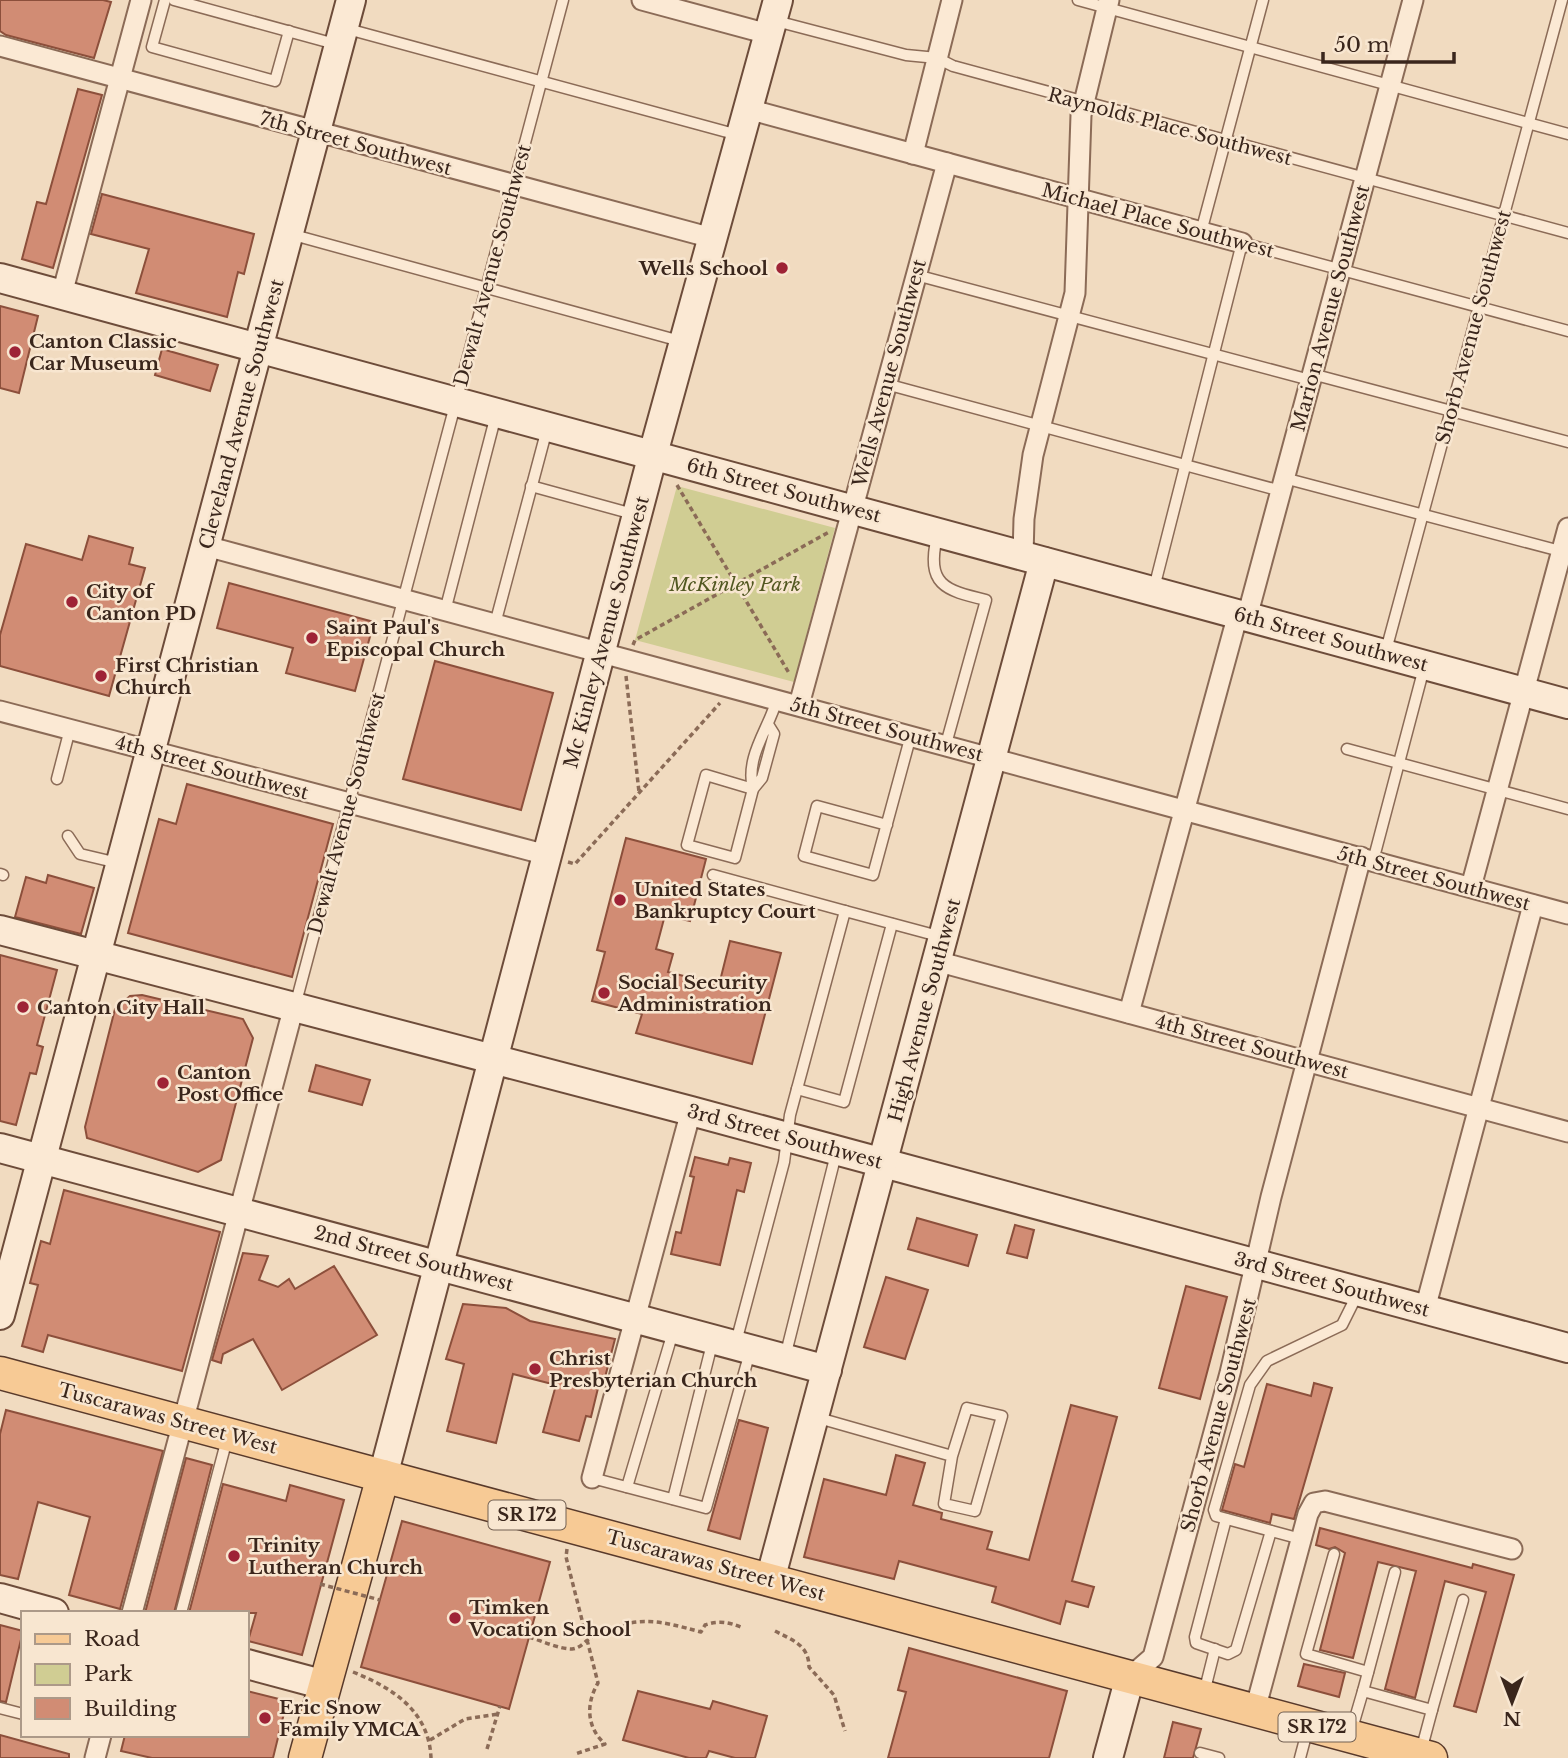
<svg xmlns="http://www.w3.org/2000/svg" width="1568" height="1758" font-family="'Libre Baskerville',serif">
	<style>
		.green { fill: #d0cd93 }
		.building { fill: #d18c74; stroke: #8c4f3b; stroke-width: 2 }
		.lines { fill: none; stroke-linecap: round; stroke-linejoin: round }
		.lane-casing { stroke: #8b6b57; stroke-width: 13 }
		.street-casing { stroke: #8b6b57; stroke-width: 23 }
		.secondary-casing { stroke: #6d4c3a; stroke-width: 32 }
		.primary-casing { stroke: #593a2b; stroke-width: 35 }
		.path { stroke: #8b6b57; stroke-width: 3.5; stroke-dasharray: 5 3.5; stroke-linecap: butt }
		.lane { stroke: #fbe9d4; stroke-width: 10 }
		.street { stroke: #fbe9d4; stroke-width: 19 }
		.secondary { stroke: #fbe9d4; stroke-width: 28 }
		.primary { stroke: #f7ca95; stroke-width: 32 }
		.path-bridge { stroke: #8b6b57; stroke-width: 3.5; stroke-dasharray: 5 3.5; stroke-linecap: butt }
		.poi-dot { fill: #9e2336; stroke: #f8e6d0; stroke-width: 2.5 }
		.labels { text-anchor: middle; stroke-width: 5; stroke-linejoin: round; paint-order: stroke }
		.shield { fill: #f8e6d0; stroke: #736052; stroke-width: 2 }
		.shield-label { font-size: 18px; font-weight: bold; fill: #3a261c }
		.street-label { font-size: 19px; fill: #3a261c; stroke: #f8e6d0 }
		.poi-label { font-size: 19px; font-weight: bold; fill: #3a261c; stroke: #f8e6d0; text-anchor: start }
		.park-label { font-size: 19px; font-style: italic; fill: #525821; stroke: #f8e6d0 }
	</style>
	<rect width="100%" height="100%" fill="#f1dbc0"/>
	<polygon class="green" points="677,486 835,528 794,682 635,640"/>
	<g class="building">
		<polygon points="0,0 103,0 111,2 94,58 6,35 0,31"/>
		<polygon points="78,89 102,95 53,268 22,259 37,202 46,204"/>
		<polygon points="102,194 254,234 244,274 238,272 227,317 136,293 149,249 91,234"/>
		<polygon points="0,306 38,316 19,393 0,388"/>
		<polygon points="162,349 218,365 210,391 155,375"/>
		<polygon points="89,536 133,548 129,564 145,568 109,696 0,666 0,635 26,544 82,560"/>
		<polygon points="229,583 374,622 355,691 286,673 293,648 217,628"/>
		<polygon points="435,661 553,693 521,810 403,779"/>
		<polygon points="187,784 333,824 292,977 128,933 159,819 176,824"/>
		<polygon points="626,838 706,859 690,921 665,915 656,949 673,954 668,972 719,985 730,941 781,953 752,1064 636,1033 642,1014 592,1001 605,952 597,950"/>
		<polygon points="48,875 94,888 81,934 15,917 26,877 46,883"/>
		<polygon points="0,955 57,970 37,1045 43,1047 36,1074 30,1073 16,1125 0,1121"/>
		<polygon points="142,995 243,1019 253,1038 221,1160 198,1172 87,1138 85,1127 115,1009 130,996"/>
		<polygon points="316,1065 370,1080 362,1105 309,1091"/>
		<polygon points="695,1157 728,1165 730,1158 751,1163 744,1192 737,1190 720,1265 671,1254 676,1232 681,1233 694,1177 690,1176"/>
		<polygon points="64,1190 220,1232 182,1371 48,1335 43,1352 22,1346 38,1285 30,1283 41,1241 50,1244"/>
		<polygon points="917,1218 977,1235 968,1266 908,1249"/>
		<polygon points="1015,1225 1034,1230 1027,1258 1007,1253"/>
		<polygon points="243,1253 268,1256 259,1280 278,1287 289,1279 295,1289 334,1266 377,1335 282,1390 253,1339 223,1354 221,1363 212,1360"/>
		<polygon points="886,1277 928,1290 905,1359 864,1347"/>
		<polygon points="1186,1286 1227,1297 1200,1399 1159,1388"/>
		<polygon points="463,1304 506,1308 530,1321 615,1339 603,1385 599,1384 591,1417 586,1416 579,1441 543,1432 556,1385 513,1374 496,1443 447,1431 464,1364 446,1359"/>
		<polygon points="1314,1383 1332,1388 1294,1519 1272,1514 1270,1523 1222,1510 1235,1464 1244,1467 1267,1384 1311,1396"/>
		<polygon points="1071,1405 1117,1417 1072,1581 1094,1587 1088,1607 1066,1601 1060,1624 992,1602 996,1587 899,1561 894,1579 804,1557 824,1479 886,1495 896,1455 925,1463 913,1505 942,1513 941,1519 992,1532 987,1549 1029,1560"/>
		<polygon points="6,1410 163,1451 120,1609 69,1595 90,1517 38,1502 18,1579 0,1575 0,1434"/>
		<polygon points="739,1420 768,1428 740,1539 708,1530"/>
		<polygon points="186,1458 212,1465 174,1613 145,1613"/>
		<polygon points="223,1484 286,1501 290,1485 344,1500 302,1655 248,1641 256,1613 189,1613"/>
		<polygon points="402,1521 550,1562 509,1709 361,1667"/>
		<polygon points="1320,1528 1472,1568 1473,1564 1514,1575 1476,1712 1454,1706 1486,1592 1445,1581 1415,1698 1385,1689 1416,1571 1378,1562 1353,1658 1320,1650 1345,1553 1335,1547 1329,1549 1316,1545"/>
		<polygon points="0,1625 23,1631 6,1702 0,1701"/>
		<polygon points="909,1648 1067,1691 1049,1758 888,1758 906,1692 898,1690"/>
		<polygon points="1304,1664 1345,1673 1339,1697 1298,1686"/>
		<polygon points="247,1691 287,1701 273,1758 152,1758 121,1751 125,1735 247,1735"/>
		<polygon points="638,1691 710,1709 713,1701 767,1716 755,1758 735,1758 709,1751 706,1758 689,1758 623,1740"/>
		<polygon points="1173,1722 1201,1729 1193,1758 1164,1758"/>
		<polygon points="0,1735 69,1754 69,1758 0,1758"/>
	</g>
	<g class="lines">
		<g class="lane-casing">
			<g id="lane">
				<polyline points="165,0 152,47 275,81 289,31"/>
				<polyline points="174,0 335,44"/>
				<polyline points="1078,0 1568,134"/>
				<polyline points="776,21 906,55 937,58 953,66 1568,233"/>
				<polyline points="344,28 738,135"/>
				<polyline points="1201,232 1263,0"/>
				<polyline points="290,234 680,341"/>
				<polyline points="916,275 1310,380"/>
				<polyline points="1312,374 1568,442"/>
				<polyline points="886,384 1281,491"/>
				<polyline points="1284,478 1564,552"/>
				<polyline points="531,486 633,514"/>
				<path d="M937,536c-11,49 7,54 49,64l-40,144"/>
				<polyline points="1154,588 1242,243 1568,331"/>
				<polyline points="445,611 496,415"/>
				<polyline points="495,624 547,429"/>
				<polyline points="1385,654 1562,0"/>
				<polyline points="1347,749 1568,809"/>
				<polyline points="57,779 70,729"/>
				<polyline points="753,789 706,775 687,845 735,858 753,789 762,778 774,734 769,726"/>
				<path d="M753,789c-8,-33 16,-60 24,-90"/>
				<polyline points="887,825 817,806 804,856 873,875 911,735"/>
				<polyline points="68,836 80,854 118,863"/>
				<polyline points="1373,861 1424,668"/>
				<polyline points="0,874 3,875"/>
				<polyline points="713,875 845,911"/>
				<polyline points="295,1006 563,0"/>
				<polyline points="797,1089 844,1102 892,924"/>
				<polyline points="736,1342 784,1162 790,1115 845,911 942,937"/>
				<polyline points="785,1357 836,1154"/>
				<polyline points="815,1417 952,1456 967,1408 1002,1416 975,1511 944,1504 952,1456"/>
				<polyline points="592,1478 706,1508 750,1352"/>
				<polyline points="627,1487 673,1332"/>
				<polyline points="673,1499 713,1340"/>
				<polyline points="1226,1519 1195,1637 1196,1643 1228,1654 1236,1650 1271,1531"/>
				<polyline points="1301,1539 1216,1516 1214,1510 1250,1385 1267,1361 1342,1325 1357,1295"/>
				<polyline points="1334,1554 1306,1654 1368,1672"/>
				<polyline points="181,1613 227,1439"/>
				<polyline points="1363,1691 1395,1572"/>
				<polyline points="1204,1693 1215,1649"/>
				<polyline points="0,1708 23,1714"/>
				<polyline points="1432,1710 1463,1600"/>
				<polyline points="1351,1732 1363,1691 1432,1710 1421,1751"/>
				<polyline points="1200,1753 1219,1758"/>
				<polyline points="1300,1758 1308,1728"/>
			</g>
		</g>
		<g class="street-casing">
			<g id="street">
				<polyline points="642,0 768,34"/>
				<polyline points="0,46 712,238"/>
				<polyline points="748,109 1242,243"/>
				<polyline points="913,154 952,0"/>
				<polyline points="62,294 141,0"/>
				<polyline points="206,546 1568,914"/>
				<polyline points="1023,556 1024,519 1033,455 1075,293 1081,115 1109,0"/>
				<polyline points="1247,617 1413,0"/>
				<polyline points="799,705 947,163"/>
				<polyline points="0,711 547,855"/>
				<polyline points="1471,887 1568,528"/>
				<polyline points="936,961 1568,1132"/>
				<polyline points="1129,1013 1238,614"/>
				<polyline points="1425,1309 1533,905"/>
				<polyline points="592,1478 691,1111"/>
				<polyline points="132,1613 294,1006"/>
				<polyline points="1130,1677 1153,1657 1230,1373 1271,1197 1361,857"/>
				<polyline points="1255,1710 1308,1514 1314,1503 1325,1501 1512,1549"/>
				<polyline points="95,1758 101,1735"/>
			</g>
		</g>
		<g class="secondary-casing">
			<g id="secondary">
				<polyline points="0,278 1568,704"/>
				<polyline points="0,930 691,1111 1568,1348"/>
				<polyline points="0,1148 827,1370"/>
				<polyline points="0,1315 351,0"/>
				<polyline points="383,1476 653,454 778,0"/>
				<polyline points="770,1580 1044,562"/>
				<polyline points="0,1598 54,1613"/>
				<polyline points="247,1664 325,1685"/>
				<polyline points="1108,1758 1130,1677"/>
			</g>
		</g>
		<g class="primary-casing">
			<g id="primary">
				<polyline points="0,1373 1431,1758"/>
				<polyline points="305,1758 383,1476"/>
			</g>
		</g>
		<g class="path">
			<polyline points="677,485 789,673"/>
			<polyline points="633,645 635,640 829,532"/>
			<polyline points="626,676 639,792"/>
			<polyline points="568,862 575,864 720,703"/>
			<path d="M567,1549l-1,8 32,126c-12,20 -12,44 7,61l-30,10"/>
			<path d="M775,1631c17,9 34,14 34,36l25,28 11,36"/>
			<path d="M529,1637c13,4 30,12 43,12 10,-1 14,-10 23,-14 43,-20 62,-15 106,-3l4,-7c14,-5 24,-3 38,3"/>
			<path d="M353,1672c40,16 76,39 78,86"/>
			<polyline points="430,1740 465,1719 498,1714"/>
			<polyline points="487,1749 500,1706"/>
		</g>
		<use href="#lane" class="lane"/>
		<use href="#street" class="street"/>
		<use href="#secondary" class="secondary"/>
		<use href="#primary" class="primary"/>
		<polyline class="path-bridge" points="320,1584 380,1600"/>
	</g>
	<g class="poi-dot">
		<circle cx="782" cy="268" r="7"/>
		<circle cx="15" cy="352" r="7"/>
		<circle cx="72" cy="602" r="7"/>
		<circle cx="312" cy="638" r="7"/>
		<circle cx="101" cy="676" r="7"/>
		<circle cx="620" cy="900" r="7"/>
		<circle cx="604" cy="993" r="7"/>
		<circle cx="23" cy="1007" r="7"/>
		<circle cx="163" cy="1083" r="7"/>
		<circle cx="535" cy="1369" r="7"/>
		<circle cx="234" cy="1556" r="7"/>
		<circle cx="455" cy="1618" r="7"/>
		<circle cx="265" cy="1718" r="7"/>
	</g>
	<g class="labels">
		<g class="shield">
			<rect x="488.5" y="1500.5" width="77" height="29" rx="5"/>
			<rect x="1278.5" y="1712.5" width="77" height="29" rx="5"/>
		</g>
		<g class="shield-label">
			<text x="527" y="1521">SR 172</text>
			<text x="1317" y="1733">SR 172</text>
		</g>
		<g class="street-label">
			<text transform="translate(1170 126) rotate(15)" y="7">Raynolds Place Southwest</text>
			<text transform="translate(356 143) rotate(15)" y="7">7th Street Southwest</text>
			<text transform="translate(1158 220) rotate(15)" y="7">Michael Place Southwest</text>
			<text transform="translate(492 265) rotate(-75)" y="7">Dewalt Avenue Southwest</text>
			<text transform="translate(1330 308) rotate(-75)" y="7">Marion Avenue Southwest</text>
			<text transform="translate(1473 327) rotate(-75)" y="7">Shorb Avenue Southwest</text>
			<text transform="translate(889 373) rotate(-75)" y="7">Wells Avenue Southwest</text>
			<text transform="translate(241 414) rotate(-75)" y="7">Cleveland Avenue Southwest</text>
			<text transform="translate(784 490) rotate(15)" y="7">6th Street Southwest</text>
			<text transform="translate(606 632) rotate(-75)" y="7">Mc Kinley Avenue Southwest</text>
			<text transform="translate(1331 639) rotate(15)" y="7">6th Street Southwest</text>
			<text transform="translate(887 729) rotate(15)" y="7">5th Street Southwest</text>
			<text transform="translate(212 767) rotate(15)" y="7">4th Street Southwest</text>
			<text transform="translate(346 813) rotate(-75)" y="7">Dewalt Avenue Southwest</text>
			<text transform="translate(1434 878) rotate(15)" y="7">5th Street Southwest</text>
			<text transform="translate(924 1010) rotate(-75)" y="7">High Avenue Southwest</text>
			<text transform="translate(1252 1046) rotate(15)" y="7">4th Street Southwest</text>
			<text transform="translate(785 1136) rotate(15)" y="7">3rd Street Southwest</text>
			<text transform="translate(414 1258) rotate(15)" y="7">2nd Street Southwest</text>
			<text transform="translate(1332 1284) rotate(15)" y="7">3rd Street Southwest</text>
			<text transform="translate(1218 1415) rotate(-75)" y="7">Shorb Avenue Southwest</text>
			<text transform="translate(168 1418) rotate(15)" y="7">Tuscarawas Street West</text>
			<text transform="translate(716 1565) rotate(15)" y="7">Tuscarawas Street West</text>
		</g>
		<g class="poi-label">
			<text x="768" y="275" text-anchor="end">Wells School</text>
			<text x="29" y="348">Canton Classic<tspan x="29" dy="22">Car Museum</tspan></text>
			<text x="86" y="598">City of<tspan x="86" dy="22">Canton PD</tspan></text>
			<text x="326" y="634">Saint Paul's<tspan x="326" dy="22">Episcopal Church</tspan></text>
			<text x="115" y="672">First Christian<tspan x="115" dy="22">Church</tspan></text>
			<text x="634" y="896">United States<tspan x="634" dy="22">Bankruptcy Court</tspan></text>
			<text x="618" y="989">Social Security<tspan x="618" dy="22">Administration</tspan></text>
			<text x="37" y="1014">Canton City Hall</text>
			<text x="177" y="1079">Canton<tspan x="177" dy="22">Post Office</tspan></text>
			<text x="549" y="1365">Christ<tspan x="549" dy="22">Presbyterian Church</tspan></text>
			<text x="248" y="1552">Trinity<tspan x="248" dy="22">Lutheran Church</tspan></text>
			<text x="469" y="1614">Timken<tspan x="469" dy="22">Vocation School</tspan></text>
			<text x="279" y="1714">Eric Snow<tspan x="279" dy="22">Family YMCA</tspan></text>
		</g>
		<g class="park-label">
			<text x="735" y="591">McKinley Park</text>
		</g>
	</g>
	<rect x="21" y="1611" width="228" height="126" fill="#f8e6d0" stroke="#ac9988" stroke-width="2"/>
	<rect x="35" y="1634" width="35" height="10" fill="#f7ca95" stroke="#ac9988" stroke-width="2"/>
	<text x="84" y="1646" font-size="21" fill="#3a261c">Road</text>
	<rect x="35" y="1664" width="35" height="21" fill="#d0cd93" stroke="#ac9988" stroke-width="2"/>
	<text x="84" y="1681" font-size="21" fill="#3a261c">Park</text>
	<rect x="35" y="1698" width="35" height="21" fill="#d18c74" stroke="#ac9988" stroke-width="2"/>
	<text x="84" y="1716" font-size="21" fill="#3a261c">Building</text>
	<g transform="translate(1512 1702) rotate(180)" stroke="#f8e6d0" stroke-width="5" paint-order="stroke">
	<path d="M0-5L12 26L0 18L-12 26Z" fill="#3a261c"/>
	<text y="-10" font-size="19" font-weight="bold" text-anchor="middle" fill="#3a261c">N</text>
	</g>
	<path d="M1323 52v10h131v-10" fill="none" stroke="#3a261c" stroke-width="3.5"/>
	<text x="1334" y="52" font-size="21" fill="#3a261c" stroke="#f8e6d0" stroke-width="5" paint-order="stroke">50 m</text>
</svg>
